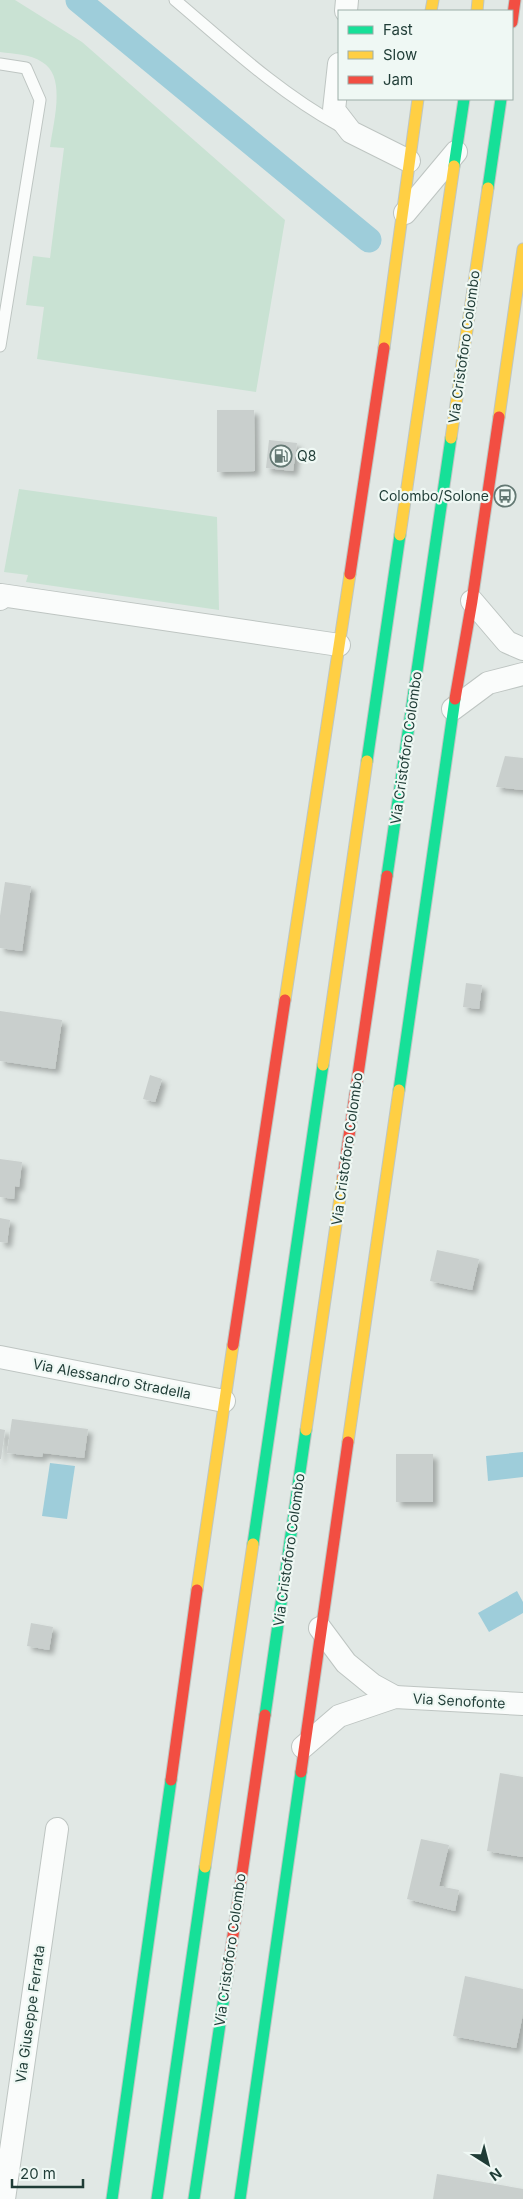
<svg xmlns="http://www.w3.org/2000/svg" width="523" height="2199" font-family="Inter,sans-serif">
	<style>
		.green { fill: #c9e2d3 }
		.water { fill: #9ecdda }
		.lines { fill: none; stroke-linecap: round; stroke-linejoin: round }
		.canal { stroke: #9ecdda; stroke-width: 25 }
		.building { fill: #c9cfcd; filter: url(#shadow) }
		.lane-casing { stroke: #bec5c2; stroke-width: 13 }
		.street-casing { stroke: #bec5c2; stroke-width: 24 }
		.fast-casing { stroke: #bec6c3; stroke-width: 13 }
		.slow-casing { stroke: #bec6c3; stroke-width: 13 }
		.jam-casing { stroke: #bec6c3; stroke-width: 13 }
		.lane { stroke: #fafcfb; stroke-width: 11 }
		.street { stroke: #fafcfb; stroke-width: 22 }
		.fast { stroke: #16e098; stroke-width: 11 }
		.slow { stroke: #ffcf43; stroke-width: 11 }
		.jam { stroke: #f24e42; stroke-width: 11 }
		.labels { text-anchor: middle; stroke-width: 4.5; stroke-linejoin: round; paint-order: stroke }
		.street-label { font-size: 14px; fill: #1f3c36; stroke: #eff8f4 }
		.poi-label { font-size: 14px; fill: #1f3c36; stroke: #eff8f4; text-anchor: start }
	</style>
	<defs>
		<filter id="shadow"><feDropShadow dx="4.5" dy="4.5" stdDeviation="2.5" flood-color="#0004"/></filter>
	</defs>
	<rect width="100%" height="100%" fill="#e1e8e5"/>
	<g class="green">
		<path d="M0,0h15l67,42 203,178 -29,172 -219,-33 7,-52 -18,-2 7,-49 17,2 14,-110 -14,-1c3,-24 17,-71 -8,-85 -12,-8 -28,-8 -42,-10z"/>
		<polygon points="19,489 217,517 219,610 26,582 28,575 4,572"/>
	</g>
	<g class="water">
		<polygon points="523,1452 523,1477 488,1481 486,1456"/>
		<polygon points="50,1463 75,1466 67,1519 42,1516"/>
		<polygon points="517,1591 523,1602 523,1613 489,1632 478,1613"/>
	</g>
	<g class="lines">
		<polyline class="canal" points="78,0 369,240"/>
	</g>
	<g class="building">
		<polygon points="217,410 254,410 255,471 217,472"/>
		<polygon points="269,440 297,443 293,471 266,468"/>
		<polygon points="505,756 523,758 523,790 496,787"/>
		<polygon points="5,882 31,886 22,951 0,948 0,916"/>
		<polygon points="466,983 482,985 479,1009 463,1007"/>
		<polygon points="0,1011 62,1020 55,1069 0,1061"/>
		<polygon points="150,1075 162,1079 155,1102 143,1099"/>
		<polygon points="0,1159 22,1162 19,1187 15,1186 14,1199 0,1197"/>
		<polygon points="0,1218 10,1220 7,1243 0,1242"/>
		<polygon points="437,1250 479,1259 472,1290 430,1281"/>
		<polygon points="12,1419 88,1429 84,1458 43,1453 42,1457 7,1453"/>
		<polygon points="0,1429 5,1430 1,1459 0,1459"/>
		<rect x="396" y="1454" width="37" height="48"/>
		<polygon points="31,1623 53,1627 49,1650 27,1646"/>
		<polygon points="500,1773 523,1777 523,1857 487,1851"/>
		<polygon points="421,1839 449,1845 439,1886 459,1890 455,1911 407,1899"/>
		<polygon points="465,1976 523,1989 523,2014 516,2048 453,2036"/>
		<polygon points="437,2174 523,2189 523,2199 433,2199"/>
	</g>
	<g class="lines">
		<g class="lane-casing">
			<g id="lane">
				<path d="M175,0c52,44 103,92 163,125"/>
				<polyline points="0,64 26,68 40,100 0,346"/>
			</g>
		</g>
		<g class="street-casing">
			<g id="street">
				<polyline points="346,11 347,0"/>
				<polyline points="339,64 334,110 351,132 409,161"/>
				<polyline points="405,213 456,152"/>
				<polyline points="0,599 1,595 339,645"/>
				<polyline points="472,601 507,642 523,649"/>
				<polyline points="453,709 488,683 523,674"/>
				<polyline points="0,1357 224,1401"/>
				<polyline points="320,1628 346,1663 373,1685 395,1697"/>
				<polyline points="303,1747 339,1716 395,1697 523,1704"/>
				<polyline points="4,2199 57,1829"/>
			</g>
		</g>
		<g class="fast-casing">
			<g id="fast">
				<polyline points="454,166 464,99"/>
				<polyline points="488,188 501,99"/>
				<polyline points="367,761 400,535"/>
				<polyline points="387,876 451,438"/>
				<polyline points="399,1090 455,699"/>
				<polyline points="253,1544 323,1065"/>
				<polyline points="265,1715 306,1430"/>
				<polyline points="112,2199 171,1780"/>
				<polyline points="157,2199 205,1867"/>
				<polyline points="194,2199 228,1970"/>
				<polyline points="240,2199 301,1772"/>
			</g>
		</g>
		<g class="slow-casing">
			<g id="slow">
				<polyline points="431,11 433,0"/>
				<polyline points="477,11 478,0"/>
				<polyline points="384,348 418,99"/>
				<polyline points="499,417 523,249"/>
				<polyline points="451,438 488,188"/>
				<polyline points="400,535 454,166"/>
				<polyline points="285,1000 350,574"/>
				<polyline points="323,1065 367,761"/>
				<polyline points="306,1430 343,1177"/>
				<polyline points="348,1442 399,1090"/>
				<polyline points="197,1590 233,1345"/>
				<polyline points="205,1867 253,1544"/>
			</g>
		</g>
		<g class="jam-casing">
			<g id="jam">
				<polyline points="512,22 515,0"/>
				<polyline points="350,574 384,348"/>
				<polyline points="455,699 472,601 499,417"/>
				<polyline points="343,1177 387,876"/>
				<polyline points="233,1345 285,1000"/>
				<polyline points="301,1772 348,1442"/>
				<polyline points="171,1780 197,1590"/>
				<polyline points="228,1970 265,1715"/>
			</g>
		</g>
		<use href="#lane" class="lane"/>
		<use href="#street" class="street"/>
		<use href="#fast" class="fast"/>
		<use href="#slow" class="slow"/>
		<use href="#jam" class="jam"/>
	</g>
	<defs>
		<g id="fuel-ring" transform="scale(1.125)"><circle r="9.5" fill="#eff8f4" stroke="#637873" stroke-width="1.5"/><path d="M-5.5-6h7V0h2V4h1.3V-2.5L3-4.5l.8-.8L6-3V5H2.5V1h-1V6h-7ZM-4.2-4.7v3.2H.2V-4.7Z" fill="#637873"/></g>
		<g id="bus-ring" transform="scale(1.125)"><circle r="9.5" fill="#eff8f4" stroke="#637873" stroke-width="1.5"/><path d="M-5-6H5V4H4V6H2V4H-2V6H-4V4H-5ZM-3.5-4V0h7V-4ZM-3.5 1.2v1.5H-2V1.2ZM2 1.2v1.5H3.5V1.2Z" fill="#637873"/></g>
	</defs>
	<g fill-rule="evenodd">
		<use href="#fuel-ring" x="281" y="456"/>
		<use href="#bus-ring" x="505" y="496"/>
	</g>
	<g class="labels">
		<g class="street-label">
			<text transform="translate(464 347) rotate(-82)" y="5">Via Cristoforo Colombo</text>
			<text transform="translate(406 748) rotate(-82)" y="5">Via Cristoforo Colombo</text>
			<text transform="translate(347 1149) rotate(-82)" y="5">Via Cristoforo Colombo</text>
			<text transform="translate(112 1379) rotate(11)" y="5">Via Alessandro Stradella</text>
			<text transform="translate(289 1550) rotate(-82)" y="5">Via Cristoforo Colombo</text>
			<text transform="translate(459 1701) rotate(3)" y="5">Via Senofonte</text>
			<text transform="translate(230 1950) rotate(-82)" y="5">Via Cristoforo Colombo</text>
			<text transform="translate(30 2014) rotate(-82)" y="5">Via Giuseppe Ferrata</text>
		</g>
		<g class="poi-label">
			<text x="297" y="461">Q8</text>
			<text x="489" y="501" text-anchor="end">Colombo/Solone</text>
		</g>
	</g>
	<rect x="338" y="10" width="175" height="90" fill="#eff8f4" stroke="#9cada8"/>
	<rect x="348" y="26" width="25" height="8" fill="#16e098" stroke="#9cada8"/>
	<text x="383" y="35" font-size="15" fill="#1f3c36">Fast</text>
	<rect x="348" y="51" width="25" height="8" fill="#ffcf43" stroke="#9cada8"/>
	<text x="383" y="60" font-size="15" fill="#1f3c36">Slow</text>
	<rect x="348" y="76" width="25" height="8" fill="#f24e42" stroke="#9cada8"/>
	<text x="383" y="85" font-size="15" fill="#1f3c36">Jam</text>
	<g transform="translate(488 2164) rotate(144)" stroke="#eff8f4" stroke-width="4" paint-order="stroke">
	<path d="M0-4L9 19L0 12L-9 19Z" fill="#1f3c36"/>
	<text y="-8" font-size="14" font-weight="bold" text-anchor="middle" fill="#1f3c36">N</text>
	</g>
	<path d="M12 2179v8h71v-8" fill="none" stroke="#1f3c36" stroke-width="2.5"/>
	<text x="20" y="2179" font-size="15" fill="#1f3c36" stroke="#eff8f4" stroke-width="4" paint-order="stroke">20 m</text>
</svg>
